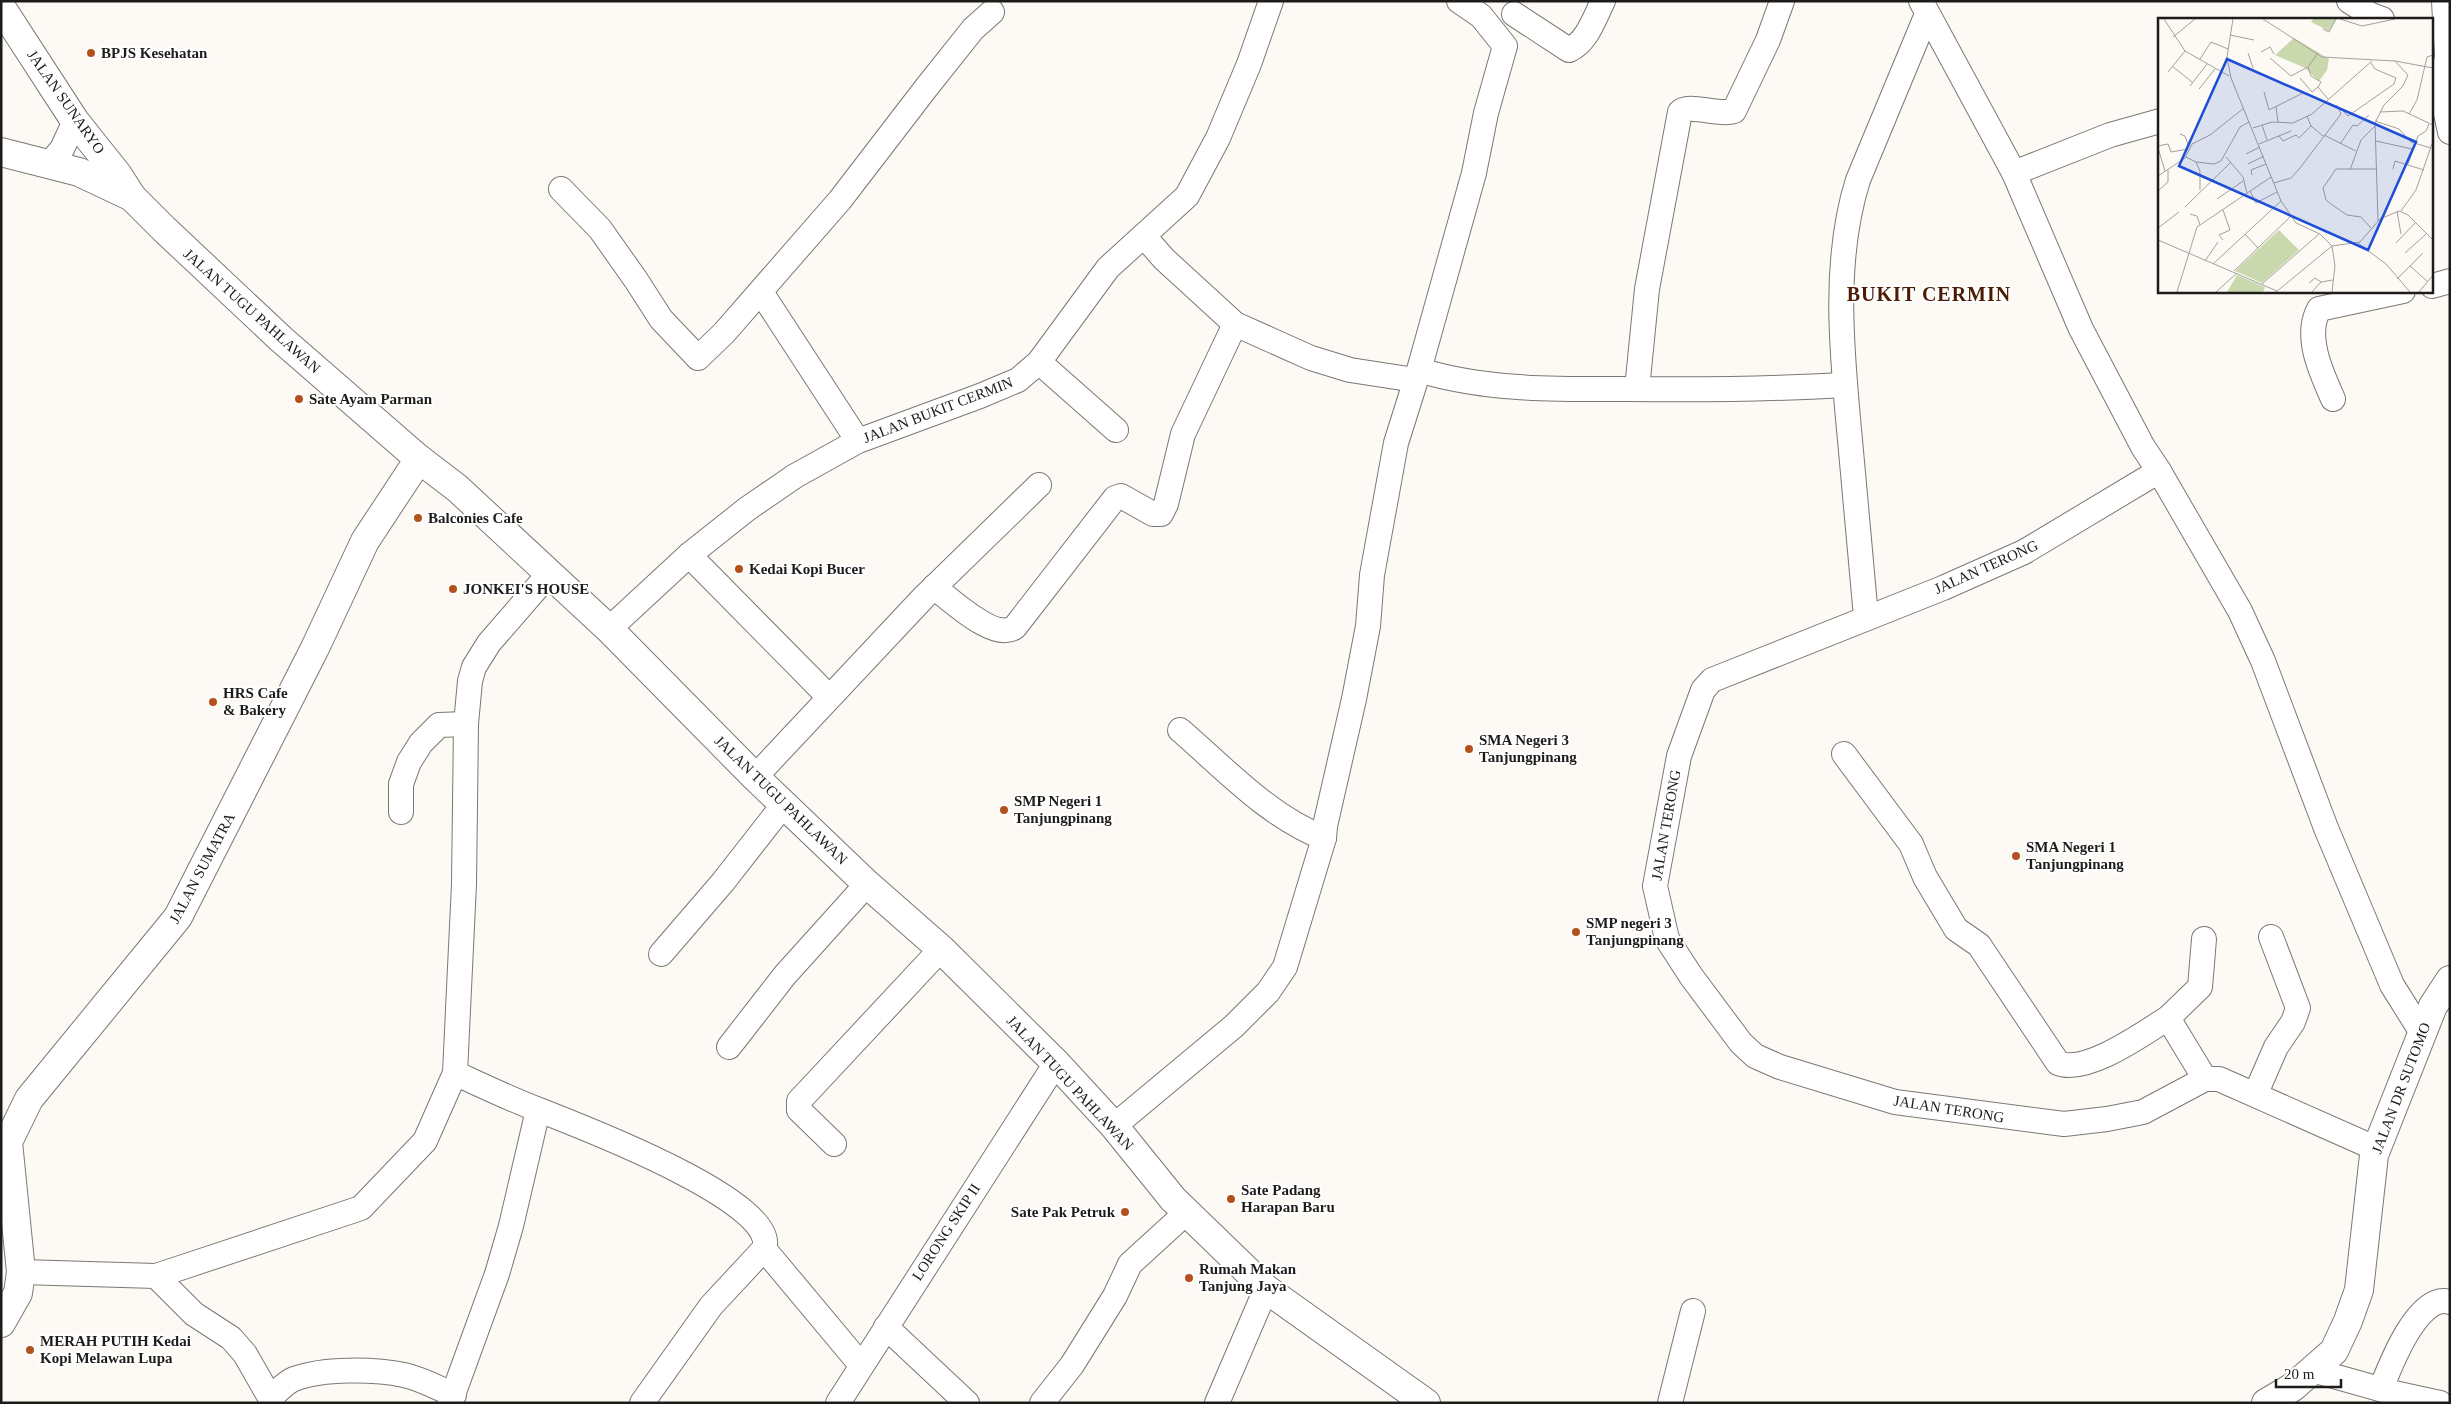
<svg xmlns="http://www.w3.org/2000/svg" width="2451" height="1404" font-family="Georgia,serif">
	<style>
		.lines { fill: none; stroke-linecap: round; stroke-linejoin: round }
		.minor-casing { stroke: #7b7874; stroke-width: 26 }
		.major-casing { stroke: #7b7874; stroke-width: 30 }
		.minor { stroke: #fff; stroke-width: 24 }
		.major { stroke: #fff; stroke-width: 28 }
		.poi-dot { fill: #b4501c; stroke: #fff; stroke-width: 2 }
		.labels { text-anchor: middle; stroke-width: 4; stroke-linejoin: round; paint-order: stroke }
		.poi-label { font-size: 15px; font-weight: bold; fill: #1e1c1b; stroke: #fff; text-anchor: start }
		.street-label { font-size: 15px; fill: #1e1c1b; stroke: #fff }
		.district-label { font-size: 20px; font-weight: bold; letter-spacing: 1px; fill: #4b1c03; stroke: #fff }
		.inset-road { fill: none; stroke: #a4a19d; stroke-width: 1 }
		.view { fill: #1d4ed8; fill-opacity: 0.15; stroke: #1d4ed8; stroke-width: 2.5 }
		.inset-edge { fill: none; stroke: #1e1c1b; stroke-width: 2.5 }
	</style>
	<rect width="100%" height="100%" fill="#fdf9f4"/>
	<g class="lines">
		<g class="minor-casing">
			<g id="minor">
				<polyline points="1921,1 2014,173 2081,329 2143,447 2159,471 2240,611 2263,661 2326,828 2392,985 2422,1033"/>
				<polyline points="2349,1 2371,15 2382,19"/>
				<polyline points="2444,1 2447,56 2441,90 2450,132"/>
				<path d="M1514,14l55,36c18,-8 25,-31 34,-49"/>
				<polyline points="50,163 62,149 75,121"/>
				<polyline points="2014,173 2110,135 2160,121"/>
				<polyline points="561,189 600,229 636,280 661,319 698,358 724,333 840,200 926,88 973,29 992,12"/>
				<polyline points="1144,236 1164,259 1235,324 1311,358 1350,370 1415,380"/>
				<polyline points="2432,286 2450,281"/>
				<polyline points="761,292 858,441"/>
				<polyline points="1039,362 1116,430"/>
				<path d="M1419,370c68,21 140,19 210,19 72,1 144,0 216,-4"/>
				<path d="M1637,389l10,-100 33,-177c8,-9 39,4 54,-1l34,-71 14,-39"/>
				<path d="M2333,399c-12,-27 -29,-63 -14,-90l84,-18"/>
				<polyline points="2159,471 2024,552 1943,588 1712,680 1703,690 1679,756 1655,886 1667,939 1691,976 1741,1043 1755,1056 1780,1067 1895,1102 2064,1124 2107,1119 2143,1112 2205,1079 2219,1079 2377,1149"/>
				<polyline points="689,555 829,697"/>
				<path d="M934,587c17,13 61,55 81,40l100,-129 6,-2 32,18h8l5,-10 17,-70 52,-110"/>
				<path d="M1866,617c-5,-59 -11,-118 -16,-177 -8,-85 -18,-178 8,-260l69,-166"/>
				<polyline points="609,629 689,555 747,509 795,476 858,441 980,396 1018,380 1039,362 1108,268 1187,196 1218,138 1249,64 1271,1"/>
				<path d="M1180,730c45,39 88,86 144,108"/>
				<path d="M1844,754l67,90 14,33 31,52 23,16 79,118c28,12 86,-30 110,-45l37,61"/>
				<polyline points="755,777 924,597 1039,485"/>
				<polyline points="401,812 401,784 409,762 421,743 439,725 466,724"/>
				<polyline points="661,954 723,882 784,804"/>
				<polyline points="2168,1018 2200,987 2204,939"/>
				<polyline points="729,1047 785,975 867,884"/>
				<path d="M455,1073c28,13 55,26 84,37 35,14 243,92 225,139l-53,57 -69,97"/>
				<polyline points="2256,1093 2276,1047 2293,1022 2298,1008 2271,937"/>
				<polyline points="1114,1126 1234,1026 1268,992 1285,967 1324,838 1325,826 1354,699 1368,626 1372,575 1396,443 1419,370 1474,173 1486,113 1505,46 1481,16 1459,1"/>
				<polyline points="834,1144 799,1110 799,1101 941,949"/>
				<polyline points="764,1249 861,1365"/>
				<polyline points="21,1272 156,1276 361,1208 425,1141 455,1073 464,884 466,724 470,681 474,667 489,643 548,575"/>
				<polyline points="156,1276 194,1314 231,1338 245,1354 273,1403"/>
				<polyline points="886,1327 967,1403"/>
				<polyline points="2312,1370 2394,1393 2440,1403"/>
				<path d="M2381,1389c9,-23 37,-97 69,-87"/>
				<path d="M270,1398c7,-6 16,-16 24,-19 29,-11 81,-10 110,-4 18,4 34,13 50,20"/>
				<polyline points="450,1403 497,1274 511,1226 538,1110"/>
				<polyline points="838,1403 1056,1063"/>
				<polyline points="1042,1403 1072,1365 1115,1296 1130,1264 1187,1212"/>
				<polyline points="1217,1403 1266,1289"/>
				<polyline points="1670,1403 1693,1311"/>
			</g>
		</g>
		<g class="major-casing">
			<g id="major">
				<polyline points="1,7 75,121 118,175 132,197 164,229 281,339 419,459 457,488 609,629 755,777 867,884 941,949 1056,1063 1114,1126 1173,1199 1266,1289 1426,1403"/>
				<polyline points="1,152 79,172 132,197"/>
				<polyline points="1,1323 18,1293 21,1272 8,1142 29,1099 178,917 315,648 365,541 419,459"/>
				<polyline points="2266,1403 2293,1387 2334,1351 2348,1321 2359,1290 2374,1155 2433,1006 2450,980"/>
			</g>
		</g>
		<use href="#minor" class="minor"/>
		<use href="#major" class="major"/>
	</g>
	<g class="poi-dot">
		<circle cx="91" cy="53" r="5"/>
		<circle cx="299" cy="399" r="5"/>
		<circle cx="418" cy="518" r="5"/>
		<circle cx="739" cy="569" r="5"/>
		<circle cx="453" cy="589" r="5"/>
		<circle cx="213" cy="702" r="5"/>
		<circle cx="1469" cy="749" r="5"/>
		<circle cx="1004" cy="810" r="5"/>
		<circle cx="2016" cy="856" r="5"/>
		<circle cx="1576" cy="932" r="5"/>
		<circle cx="1231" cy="1199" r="5"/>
		<circle cx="1125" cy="1212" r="5"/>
		<circle cx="1189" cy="1278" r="5"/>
		<circle cx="30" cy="1350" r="5"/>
	</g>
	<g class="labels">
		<g class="poi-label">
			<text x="101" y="58">BPJS Kesehatan</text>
			<text x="309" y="404">Sate Ayam Parman</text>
			<text x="428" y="523">Balconies Cafe</text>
			<text x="749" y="574">Kedai Kopi Bucer</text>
			<text x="463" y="594">JONKEI'S HOUSE</text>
			<text x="223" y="698">HRS Cafe<tspan x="223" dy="17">&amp; Bakery</tspan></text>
			<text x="1479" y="745">SMA Negeri 3<tspan x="1479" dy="17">Tanjungpinang</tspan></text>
			<text x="1014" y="806">SMP Negeri 1<tspan x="1014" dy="17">Tanjungpinang</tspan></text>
			<text x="2026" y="852">SMA Negeri 1<tspan x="2026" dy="17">Tanjungpinang</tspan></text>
			<text x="1586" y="928">SMP negeri 3<tspan x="1586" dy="17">Tanjungpinang</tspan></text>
			<text x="1241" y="1195">Sate Padang<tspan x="1241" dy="17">Harapan Baru</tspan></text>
			<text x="1115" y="1217" text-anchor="end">Sate Pak Petruk</text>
			<text x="1199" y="1274">Rumah Makan<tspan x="1199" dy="17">Tanjung Jaya</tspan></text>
			<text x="40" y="1346">MERAH PUTIH Kedai<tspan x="40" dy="17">Kopi Melawan Lupa</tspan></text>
		</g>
		<g class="street-label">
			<text transform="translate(66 102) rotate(55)" y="5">JALAN SUNARYO</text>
			<text transform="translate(252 311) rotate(42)" y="5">JALAN TUGU PAHLAWAN</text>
			<text transform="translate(938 410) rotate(-21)" y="5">JALAN BUKIT CERMIN</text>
			<text transform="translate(1986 567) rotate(-24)" y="5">JALAN TERONG</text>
			<text transform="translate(781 800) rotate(44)" y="5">JALAN TUGU PAHLAWAN</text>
			<text transform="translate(1666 825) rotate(-80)" y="5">JALAN TERONG</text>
			<text transform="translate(202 868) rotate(-62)" y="5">JALAN SUMATRA</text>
			<text transform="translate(1070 1083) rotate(47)" y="5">JALAN TUGU PAHLAWAN</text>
			<text transform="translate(2401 1088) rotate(-69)" y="5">JALAN DR SUTOMO</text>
			<text transform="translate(1949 1109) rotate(9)" y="5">JALAN TERONG</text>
			<text transform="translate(946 1232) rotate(-57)" y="5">LORONG SKIP II</text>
		</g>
		<g class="district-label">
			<text x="1929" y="301">BUKIT CERMIN</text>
		</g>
	</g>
	<g transform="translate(2158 18)">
		<rect width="275" height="275" fill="#fdf9f4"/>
		<path d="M155,1h23l-7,12 -18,-9zM136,20l35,21 -2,11 -8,11 -14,-13 -30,-13z" fill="#c9d8ad"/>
		<path d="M121,212l20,20 -37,33 -27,-12zM79,257l28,12 -2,5h-36z" fill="#c9d8ad"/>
		<path class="inset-road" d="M6,1l21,32 44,25M75,1l-6,38 4,21 50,123 15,22 24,11 12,12M105,1l59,38 73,4 38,7M182,1l22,7 33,-7M165,11l6,3 7,-13M72,17l24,5M15,19l22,-18M103,34l9,-5 4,7M90,35l5,15M112,40l21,18 17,-9 10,-14M42,41l11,-17 17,7M14,48l20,16M10,54l17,-21M142,60l12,14 6,-5 3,-5 -10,-6 -3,-9M32,68l17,-22M160,69l10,12M41,71l16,-20M106,74l5,18 34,-17M118,89l2,15M185,93l5,5 46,-32 2,-6 -21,-9 -4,-6M222,94l23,-1 30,14M251,96l8,-14 10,-43 6,-2M149,98l4,10 12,10M217,103l24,8 12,13 20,6M104,107l5,15M95,110l19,-6 21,1 19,-9 60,-53M22,116l5,2 4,11M166,117l32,16M121,118l4,5 13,-6 3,3 12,-12M218,123l36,8M101,126l32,-13M182,126l13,-19 4,1 12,-11M0,128l10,-2 3,8 17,-3M0,130l7,23M88,136l14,-7M28,139l10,5 18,2 7,-3 19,-34 9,-5M68,139l17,20 4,16M38,144l4,9v19M90,146l16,-8M250,146l10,-28 8,-5 3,-7M235,151l2,-8 29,9M192,152l11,-30 14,-14M43,157l14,6M94,157l-1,-5 15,-6M0,158l27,-18 7,-14 18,-9 34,-27M116,165l17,-5 9,-10 41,-54 -4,-9M0,173l10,-9v-12M92,173l6,12 21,-11M59,181l26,-18M27,189l46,-45M65,192l7,20 -11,5 4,5M239,193l4,23M243,193l15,-21 17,-49M32,196l7,2 3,9M220,203l-3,-98 9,-18 19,-19 5,-11 -13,-14M0,210l21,-16M213,210l-10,-11 -14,-2 -16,-11 -5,-4 -3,-12 13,-19h41M87,216l13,14M0,222l119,51M200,225l28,21 24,28M238,225l20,-21M174,228l28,-4 20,-23 19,-8 9,4 25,25M247,235l21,-19M47,243l13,-19M55,246l68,-63M252,248l18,16M76,253l56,-54M239,261l26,-26M151,265l6,-5 6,4M104,266l57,-50M19,274l20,-65 74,-50M58,274l21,-19M118,274l56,-46M154,274l9,-10 12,-2M174,274l3,-26 -3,-20M261,274l14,-17"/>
		<path class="view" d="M69,41l189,83 -48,108 -189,-84z"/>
		<rect width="275" height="275" class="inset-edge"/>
	</g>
	<rect width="2451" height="1404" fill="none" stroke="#1e1c1b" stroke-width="5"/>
	<path d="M2276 1379v8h65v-8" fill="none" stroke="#1e1c1b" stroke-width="2.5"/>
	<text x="2284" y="1379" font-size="15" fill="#1e1c1b" stroke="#ffffff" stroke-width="4" paint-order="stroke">20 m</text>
</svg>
